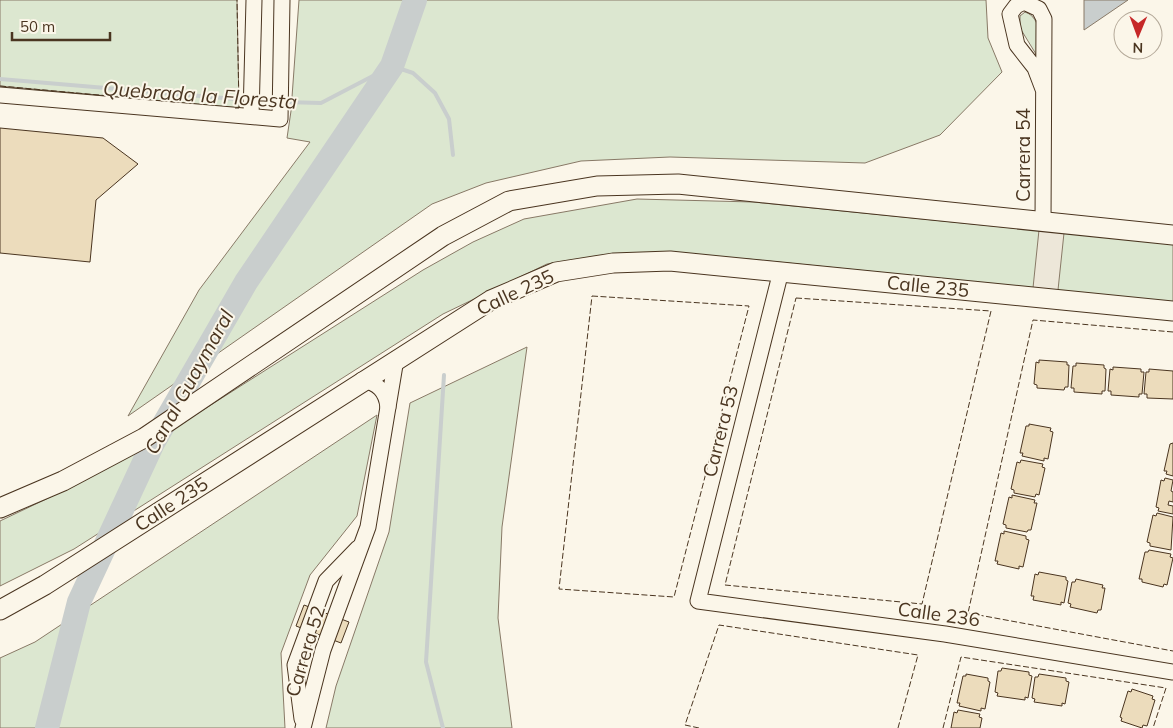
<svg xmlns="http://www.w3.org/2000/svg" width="1173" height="728" font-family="Mulish,sans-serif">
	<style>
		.green { fill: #dce7d0; stroke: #887966 }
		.parking { fill: #ede7d9; stroke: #887966 }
		.water { fill: #c9cecd; stroke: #887966 }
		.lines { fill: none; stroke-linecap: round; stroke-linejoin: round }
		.stream { stroke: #c9cecd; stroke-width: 4 }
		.river { stroke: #c9cecd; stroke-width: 24 }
		.building { fill: #ecdcbc; stroke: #4a3520 }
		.minor-casing { stroke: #4a3520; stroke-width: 17 }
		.major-casing { stroke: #4a3520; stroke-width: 21 }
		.minor { stroke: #fbf6e9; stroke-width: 15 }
		.major { stroke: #fbf6e9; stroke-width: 19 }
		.fence { stroke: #4a3520; stroke-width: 1; stroke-dasharray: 6 2.5; stroke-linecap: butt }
		.labels { text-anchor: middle; stroke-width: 4; stroke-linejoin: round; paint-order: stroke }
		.street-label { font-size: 19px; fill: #4a3520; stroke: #fbf6e9 }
		.water-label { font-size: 20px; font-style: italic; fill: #4a3520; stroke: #fbf6e9 }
	</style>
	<rect width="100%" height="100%" fill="#fbf6e9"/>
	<g class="green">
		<polygon points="0,0 237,0 239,108 0,86"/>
		<polygon points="299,0 986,0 988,38 1002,72 940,135 865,163 670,157 581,161 486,183 432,204 128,416 199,290 310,142 287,138 291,111"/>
		<path d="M1025,12c18,6 14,31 14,47l-19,-31v-12z"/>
		<polygon points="637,199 753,202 1173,244 1173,302 748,259 648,254 547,264 443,314 74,549 0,586 0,521 63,491 140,450 423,270 473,242 524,219"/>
		<polygon points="527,347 502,527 498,618 512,728 326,728 336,686 389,532 410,403"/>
		<polygon points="377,415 357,516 310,575 281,653 285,728 0,728 0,658 35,642"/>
	</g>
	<polygon class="parking" points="1039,230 1064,233 1058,290 1033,288"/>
	<polygon class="water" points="1084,0 1128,0 1084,30"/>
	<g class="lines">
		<g class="stream">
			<polyline points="0,79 247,100"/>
			<polyline points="254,100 277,101"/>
			<polyline points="284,102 321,103 392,66 413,73 435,93 449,119 453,155"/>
			<polyline points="443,728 426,662 444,375"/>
		</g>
		<polyline class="river" points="47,728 79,602 153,443 246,282 392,66 415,0"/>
	</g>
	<g class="building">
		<polygon points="0,128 103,138 138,164 96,200 90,262 0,253"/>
		<polygon points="1039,360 1067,362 1067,365 1069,365 1068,387 1065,387 1064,390 1037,388 1037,385 1034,384 1036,362 1039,363"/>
		<polygon points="1076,363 1104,365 1104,368 1106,369 1105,391 1102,391 1102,394 1074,392 1074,388 1071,388 1073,366 1076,366"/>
		<polygon points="1113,367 1141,369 1141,372 1144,372 1142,394 1139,394 1139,397 1111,395 1111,391 1108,391 1110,369 1113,370"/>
		<polygon points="1149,369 1173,371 1173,399 1147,398 1147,394 1144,394 1146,372 1149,372"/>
		<polygon points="1029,424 1051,428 1050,431 1053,432 1048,459 1044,458 1044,461 1022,456 1023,453 1020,453 1026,426 1029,426"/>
		<polygon points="1173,443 1173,476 1166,474 1167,471 1164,471 1170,444"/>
		<polygon points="1021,460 1043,464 1042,467 1045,468 1039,495 1036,494 1035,497 1014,493 1014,490 1011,489 1017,462 1020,463"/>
		<polygon points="1165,478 1173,480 1171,491 1173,492 1173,502 1169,501 1168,505 1173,506 1173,514 1158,511 1159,508 1156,507 1161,480 1164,481"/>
		<polygon points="1012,495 1035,500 1034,503 1037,503 1031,530 1028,530 1027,532 1006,528 1006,525 1003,524 1009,497 1012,498"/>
		<polygon points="1157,513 1173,517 1171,550 1150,546 1150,543 1147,542 1153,515 1156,516"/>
		<polygon points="1004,531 1026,536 1026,539 1029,540 1023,567 1019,566 1019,569 997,564 998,561 995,561 1001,533 1004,534"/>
		<polygon points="1149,550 1171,554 1170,557 1173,558 1167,585 1164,584 1163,587 1142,582 1142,579 1139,579 1145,552 1148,552"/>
		<polygon points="1039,572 1066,577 1066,580 1068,581 1064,603 1061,602 1061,605 1033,600 1034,596 1031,596 1035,574 1038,575"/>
		<polygon points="1076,579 1103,585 1102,588 1105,588 1101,610 1098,610 1097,613 1070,607 1071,604 1068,603 1072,582 1075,582"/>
		<polygon points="304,605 349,622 341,643 296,626"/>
		<polygon points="1002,668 1029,672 1029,675 1032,676 1028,698 1025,697 1025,700 997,696 998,693 995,692 998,671 1001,671"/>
		<polygon points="966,674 988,678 988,681 990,682 985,709 981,708 981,711 959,706 960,703 957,703 963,676 966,676"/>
		<polygon points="1039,674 1066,678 1066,681 1069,682 1065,704 1062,703 1062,706 1034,702 1035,699 1032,698 1035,677 1038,677"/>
		<polygon points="1132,689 1153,696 1152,699 1155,700 1147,726 1143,725 1142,728 1121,721 1122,718 1120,717 1128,691 1131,692"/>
		<polygon points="958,710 980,714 979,717 982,718 980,728 951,728 954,712 957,713"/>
	</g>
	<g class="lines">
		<g class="minor-casing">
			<g id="minor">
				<polyline points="1043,89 1035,68 1017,45 1010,14 1016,6 1024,2 1039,9 1044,19 1043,222"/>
				<polyline points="0,95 280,119 282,0"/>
				<polyline points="251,116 254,0"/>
				<polyline points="781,271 698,601 945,634 1173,672"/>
				<path d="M362,380c16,3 24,11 26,27"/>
				<polyline points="302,719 295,665 326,581 358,548"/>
				<polyline points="303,728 323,650 368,527 396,359"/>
			</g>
		</g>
		<g class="major-casing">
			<g id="major">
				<polyline points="0,508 63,481 144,438 443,236 509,201 597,186 678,184 1173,235"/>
				<polyline points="0,610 45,585 491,300 556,272 613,263 670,261 1173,311"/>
			</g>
		</g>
		<use href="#minor" class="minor"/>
		<use href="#major" class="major"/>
		<g class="fence">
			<polyline points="0,86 175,102"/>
			<polyline points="235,108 239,108 237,0"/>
			<polygon points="592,296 749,306 674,597 559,589"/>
			<polygon points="796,298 991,311 922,604 725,585"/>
			<polyline points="1173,332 1033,320 968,613 1173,651"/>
			<polyline points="699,728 685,725 719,625 918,655 898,728"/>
			<polyline points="943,728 961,657 1166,688 1153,728"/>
		</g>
	</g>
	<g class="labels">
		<g class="street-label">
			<text transform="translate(1023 155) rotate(-90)" y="7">Carrera 54</text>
			<text transform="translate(928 286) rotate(6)" y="7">Calle 235</text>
			<text transform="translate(515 292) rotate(-25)" y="7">Calle 235</text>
			<text transform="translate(720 431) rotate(-76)" y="7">Carrera 53</text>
			<text transform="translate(171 504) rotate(-33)" y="7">Calle 235</text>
			<text transform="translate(939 614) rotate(8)" y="7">Calle 236</text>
			<text transform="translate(305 651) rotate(-73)" y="7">Carrera 52</text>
		</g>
		<g class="water-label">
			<text transform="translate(200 95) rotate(4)" y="7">Quebrada la Floresta</text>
			<text transform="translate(189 382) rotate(-61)" y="7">Canal Guaymaral</text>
		</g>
	</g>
	<g transform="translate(1138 35) rotate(181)"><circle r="24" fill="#fbf6e9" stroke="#b4a999"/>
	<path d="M0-4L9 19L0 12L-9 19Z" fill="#c62828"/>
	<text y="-8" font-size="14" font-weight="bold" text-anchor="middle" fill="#4a3520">N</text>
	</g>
	<path d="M12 32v8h98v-8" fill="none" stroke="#4a3520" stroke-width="2.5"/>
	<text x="20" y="32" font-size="15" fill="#4a3520" stroke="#fbf6e9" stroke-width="4" paint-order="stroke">50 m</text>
</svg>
